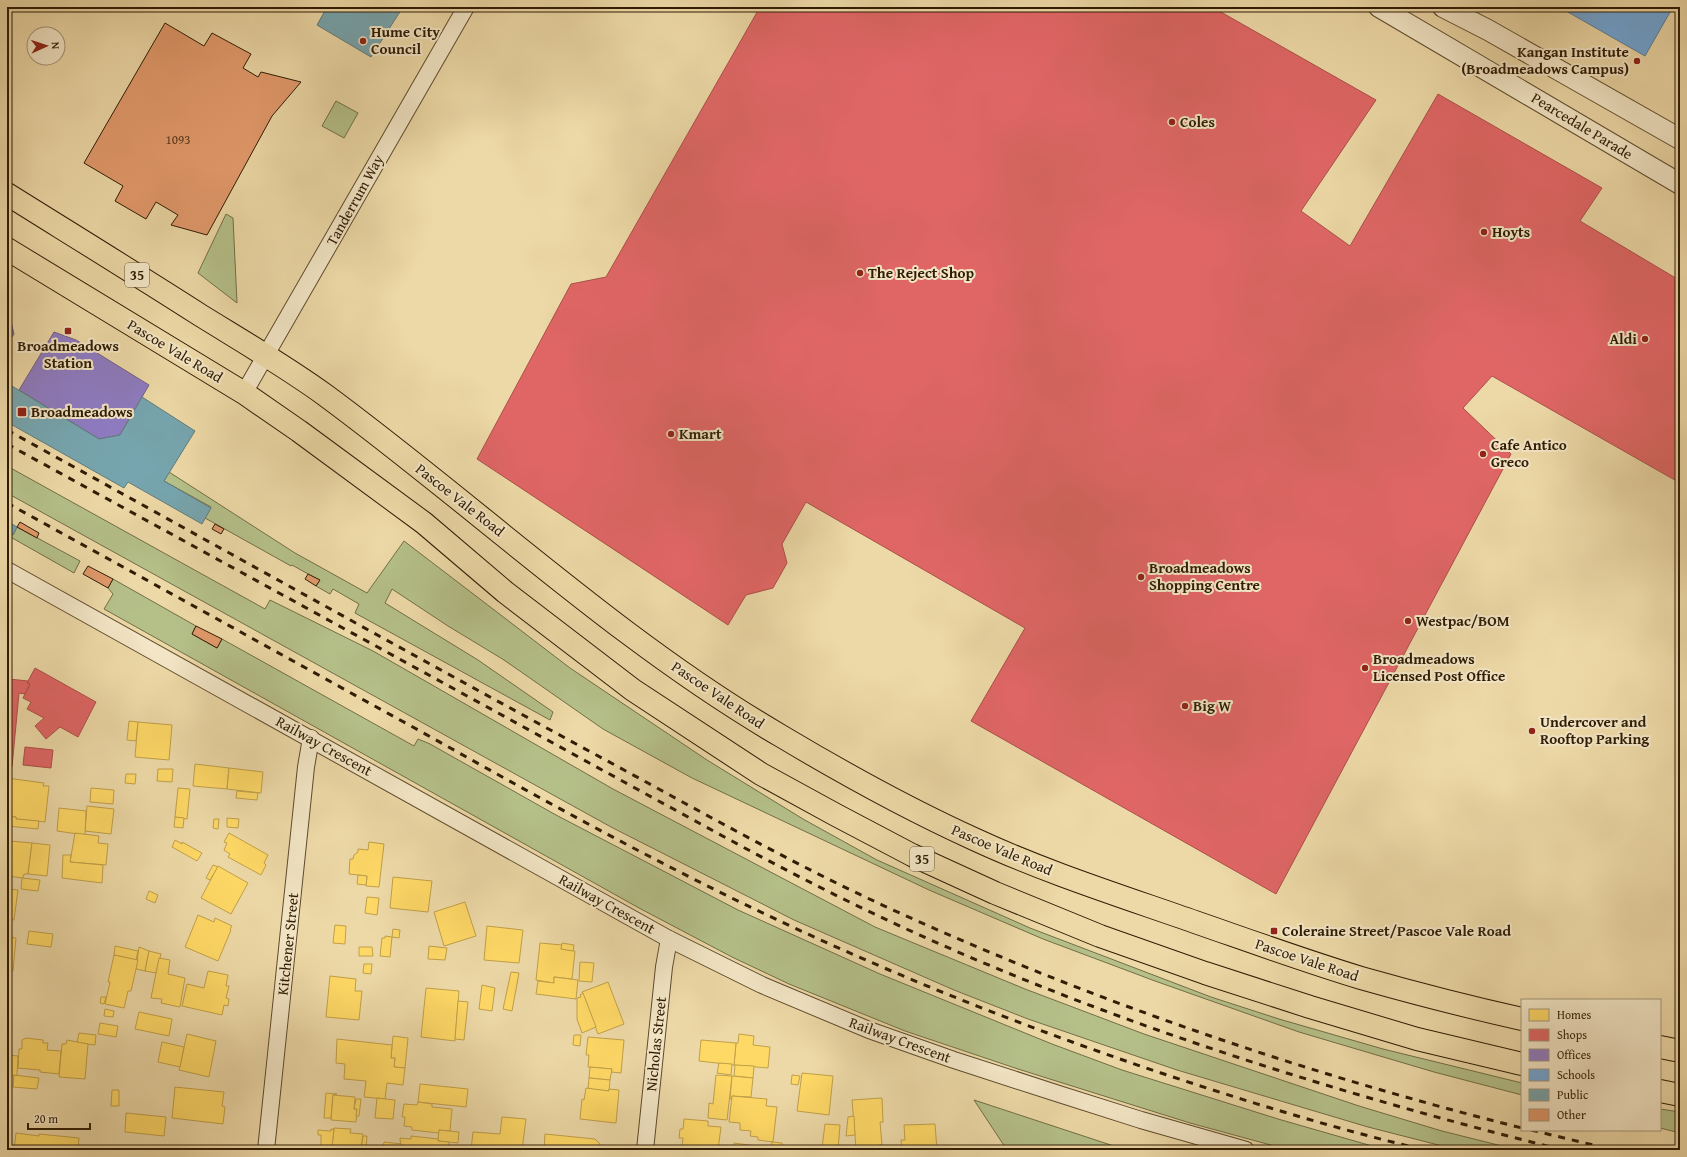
<svg xmlns="http://www.w3.org/2000/svg" width="1687" height="1157" font-family="'Gentium Book Plus',serif">
	<style>
		.green { fill: #b5c089; stroke: #726e46 }
		.homes { fill: #ffd966; stroke: #c1a049 }
		.shops { fill: #e06666; stroke: #ab5049 }
		.offices { fill: #8e7cc3; stroke: #725f8a }
		.schools { fill: #6fa8dc; stroke: #5c7e9b }
		.public { fill: #76a5af; stroke: #617c7c }
		.building { fill: #e29a6c; stroke: #2f1c04 }
		.lines { fill: none; stroke-linecap: round; stroke-linejoin: round }
		.minor-casing { stroke: #5e4b2d; stroke-width: 18 }
		.tertiary-casing { stroke: #5e4b2d; stroke-width: 22 }
		.primary-casing { stroke: #2f1c04; stroke-width: 24 }
		.minor { stroke: #f3e6c6; stroke-width: 16 }
		.tertiary { stroke: #f3e6c6; stroke-width: 20 }
		.primary { stroke: #edd9a7; stroke-width: 22 }
		.rail { stroke: #2f1c04; stroke-width: 3; stroke-dasharray: 7 7; stroke-linecap: butt }
		.poi-dot { fill: #8f2418; stroke: #f3e6c6; stroke-width: 1.5 }
		.labels { text-anchor: middle; stroke-width: 4; stroke-linejoin: round; paint-order: stroke }
		.number-label { font-size: 13px; fill: #5c3c1e }
		.shield { fill: #f3e6c6; stroke: #6a593e; stroke-width: 1 }
		.shield-label { font-size: 14px; font-weight: bold; fill: #2f1c04 }
		.poi-label { font-size: 15px; font-weight: bold; fill: #2f1c04; stroke: #f3e6c6; text-anchor: start }
		.street-label { font-size: 15px; fill: #2f1c04; stroke: #f3e6c6 }
	</style>
	<rect width="100%" height="100%" fill="#edd9a7"/>
	<filter id="stains"><feTurbulence type="fractalNoise" baseFrequency=".005" numOctaves="4"/><feColorMatrix values="0 0 0 0 .2 0 0 0 0 .09 0 0 0 0 .02 0 0 0 .5 -.17"/></filter>
	<radialGradient id="worn" r=".72"><stop offset=".6" stop-color="#630" stop-opacity="0"/><stop offset="1" stop-color="#630" stop-opacity=".3"/></radialGradient>
	<g class="green">
		<polygon points="336,101 358,113 344,138 322,126"/>
		<polygon points="226,214 233,218 237,303 198,273"/>
		<polygon points="7,466 265,609 270,600 373,651 613,789 875,927 1025,989 1144,1034 1359,1106 1442,1131 1518,1150 1458,1150 1368,1127 1177,1070 1028,1019 954,990 794,920 611,827 7,493"/>
		<polygon points="169,472 295,553 367,593 404,541 570,668 707,760 803,819 877,860 1030,928 1211,997 1279,1019 1383,1049 1522,1083 1522,1095 1434,1072 1299,1032 1155,981 1043,939 929,890 692,778 603,729 504,660 448,626 392,589 385,603 478,660 553,712 550,720 355,613 359,604 333,589 330,594 316,586 319,580 292,565 291,566 205,518 211,507 164,481"/>
		<polygon points="17,527 80,561 74,573 7,535 7,532 13,535"/>
		<polygon points="113,579 196,626 192,634 217,648 222,639 414,746 418,739 430,744 556,815 738,910 880,974 1052,1044 1122,1070 1278,1119 1386,1150 1289,1150 1190,1123 1018,1069 905,1031 789,984 732,957 639,908 104,609 113,594 108,588"/>
		<polygon points="974,1100 1126,1150 1007,1150"/>
		<polygon points="1660,1109 1680,1112 1680,1133 1660,1128"/>
	</g>
	<g class="homes">
		<polygon points="129,721 138,722 136,741 127,740"/>
		<polygon points="138,722 172,725 169,760 135,757"/>
		<polygon points="195,764 229,768 227,789 193,786"/>
		<polygon points="229,768 263,772 261,793 227,789"/>
		<polygon points="158,769 173,769 172,782 157,781"/>
		<polygon points="126,774 136,774 135,784 125,783"/>
		<polygon points="7,778 44,783 43,786 49,786 45,822 16,819 16,817 7,816"/>
		<polygon points="91,788 114,790 113,804 90,802"/>
		<polygon points="178,788 190,789 187,819 175,817"/>
		<polygon points="237,791 258,793 257,800 236,798"/>
		<polygon points="87,806 114,809 111,834 85,831"/>
		<polygon points="59,808 86,811 85,835 57,831"/>
		<polygon points="7,816 16,817 16,819 39,821 38,829 7,826"/>
		<polygon points="175,817 184,818 183,828 174,827"/>
		<polygon points="227,818 239,819 238,828 227,827"/>
		<polygon points="214,819 219,819 218,829 213,828"/>
		<polygon points="75,833 99,836 98,843 108,844 106,865 70,862"/>
		<polygon points="229,833 268,855 264,863 266,865 261,875 228,857 230,854 224,850 227,843 224,842"/>
		<polygon points="7,840 10,841 7,866"/>
		<polygon points="175,840 182,844 182,842 202,853 197,861 172,847"/>
		<polygon points="10,841 32,843 28,874 24,874 23,878 7,876"/>
		<polygon points="369,842 384,844 379,887 366,886 367,876 349,874 350,859 353,859 354,855 358,852 358,849 368,850"/>
		<polygon points="32,843 50,845 47,876 28,874"/>
		<polygon points="63,855 71,855 70,862 103,865 102,883 62,878"/>
		<polygon points="213,865 218,867 210,880 206,878"/>
		<polygon points="218,866 248,883 231,914 201,898"/>
		<polygon points="358,875 367,876 366,885 357,884"/>
		<polygon points="393,877 432,881 428,912 390,908"/>
		<polygon points="22,878 40,880 38,891 21,889"/>
		<polygon points="7,889 18,890 14,920 7,919"/>
		<polygon points="149,891 158,895 155,903 146,899"/>
		<polygon points="367,897 379,898 377,915 365,913"/>
		<polygon points="465,902 476,936 444,946 434,912"/>
		<polygon points="198,915 214,922 215,918 232,926 230,929 231,930 218,961 185,947"/>
		<polygon points="335,925 346,926 345,944 333,943"/>
		<polygon points="487,926 523,930 519,963 484,960"/>
		<polygon points="393,929 400,930 399,938 392,937"/>
		<polygon points="29,931 53,934 51,947 27,944"/>
		<polygon points="385,936 392,937 390,957 380,956 382,938 385,938"/>
		<polygon points="7,937 16,938 13,971 7,970"/>
		<polygon points="540,943 562,945 561,949 575,951 572,979 554,977 554,983 536,980"/>
		<polygon points="562,943 574,945 573,951 561,949"/>
		<polygon points="115,946 138,951 136,960 114,955"/>
		<polygon points="429,946 447,948 445,960 428,959"/>
		<polygon points="139,947 149,951 145,971 136,969"/>
		<polygon points="359,947 372,947 373,956 359,956"/>
		<polygon points="149,951 161,954 156,973 145,971"/>
		<polygon points="114,955 138,960 131,991 128,991 124,1008 105,1004 110,982 108,982"/>
		<polygon points="159,958 170,960 168,974 185,978 180,1007 161,1003 162,999 151,998"/>
		<polygon points="580,962 594,963 592,982 579,981"/>
		<polygon points="364,964 372,964 371,974 363,973"/>
		<polygon points="208,971 228,975 226,986 229,986 226,998 229,999 228,1006 224,1005 222,1015 182,1006 187,984 204,988"/>
		<polygon points="511,972 519,973 512,1011 503,1009"/>
		<polygon points="330,976 356,979 355,991 362,991 359,1020 326,1017"/>
		<polygon points="554,977 578,980 576,999 536,994 538,981 554,983"/>
		<polygon points="608,982 624,1024 598,1034 582,992"/>
		<polygon points="482,985 495,988 492,1011 479,1009"/>
		<polygon points="426,988 459,991 455,1041 421,1037"/>
		<polygon points="583,993 596,1027 582,1033 577,1019 577,998 581,997 580,995"/>
		<polygon points="101,997 106,997 104,1004 100,1003"/>
		<polygon points="458,1001 468,1002 464,1040 455,1039"/>
		<polygon points="105,1009 114,1011 113,1017 104,1016"/>
		<polygon points="139,1012 172,1019 169,1036 135,1029"/>
		<polygon points="100,1023 118,1026 116,1037 98,1034"/>
		<polygon points="79,1033 96,1035 95,1045 77,1043"/>
		<polygon points="187,1034 216,1041 209,1077 179,1070"/>
		<polygon points="739,1034 754,1036 753,1045 770,1047 768,1068 734,1065 736,1043 738,1043"/>
		<polygon points="574,1035 581,1035 580,1046 573,1045"/>
		<polygon points="393,1036 408,1038 405,1068 394,1067 395,1058 391,1058"/>
		<polygon points="588,1037 624,1040 621,1073 611,1072 612,1069 588,1067 589,1055 586,1055"/>
		<polygon points="26,1038 43,1040 43,1043 48,1043 47,1050 61,1051 59,1074 40,1072 40,1070 18,1068 19,1049 22,1049 22,1040"/>
		<polygon points="337,1039 392,1045 391,1058 395,1058 394,1067 405,1068 403,1085 387,1083 385,1099 364,1097 366,1081 344,1079 345,1064 336,1063"/>
		<polygon points="67,1040 88,1044 85,1079 59,1077 62,1044 66,1044"/>
		<polygon points="701,1040 736,1043 734,1065 699,1061"/>
		<polygon points="162,1042 184,1047 180,1067 158,1062"/>
		<polygon points="8,1055 18,1056 17,1076 7,1075"/>
		<polygon points="719,1063 732,1064 731,1075 717,1073"/>
		<polygon points="735,1065 754,1066 753,1078 734,1076"/>
		<polygon points="590,1067 612,1069 610,1080 589,1078"/>
		<polygon points="802,1073 833,1076 829,1115 797,1111"/>
		<polygon points="14,1075 39,1078 37,1089 13,1087"/>
		<polygon points="716,1075 732,1076 727,1120 708,1118 709,1103 713,1104"/>
		<polygon points="792,1075 800,1076 798,1085 791,1084"/>
		<polygon points="732,1076 753,1078 751,1097 732,1096 732,1099 730,1099"/>
		<polygon points="589,1078 610,1080 609,1091 588,1089"/>
		<polygon points="420,1084 468,1089 466,1107 418,1102"/>
		<polygon points="175,1087 224,1092 222,1106 225,1107 223,1124 172,1118"/>
		<polygon points="586,1088 609,1091 609,1089 619,1090 616,1123 580,1119 582,1099 584,1100"/>
		<polygon points="112,1090 119,1090 119,1106 111,1106"/>
		<polygon points="326,1093 337,1094 333,1095 331,1118 324,1118"/>
		<polygon points="333,1095 355,1097 354,1109 357,1109 356,1122 331,1120"/>
		<polygon points="732,1096 767,1099 766,1106 777,1107 773,1142 758,1140 758,1137 750,1136 751,1131 740,1130 740,1123 729,1122"/>
		<polygon points="377,1098 395,1100 393,1119 375,1118"/>
		<polygon points="882,1098 883,1122 880,1122 882,1145 856,1148 852,1100"/>
		<polygon points="356,1099 361,1099 359,1116 356,1116 357,1109 354,1109"/>
		<polygon points="418,1102 432,1104 432,1107 452,1109 450,1131 439,1130 439,1133 412,1130 412,1127 404,1126 405,1117 402,1117 404,1104 417,1105"/>
		<polygon points="126,1113 166,1117 164,1136 125,1132"/>
		<polygon points="854,1116 855,1135 846,1136 848,1117"/>
		<polygon points="502,1117 526,1119 522,1150 471,1150 473,1132 500,1134"/>
		<polygon points="684,1119 708,1121 708,1126 721,1127 718,1150 682,1147 683,1138 679,1138 680,1129 683,1129"/>
		<polygon points="825,1124 840,1125 838,1150 824,1150 824,1148 822,1148"/>
		<polygon points="935,1124 937,1150 902,1150 901,1140 905,1140 904,1125"/>
		<polygon points="334,1128 351,1129 350,1133 363,1134 361,1150 338,1150 339,1147 332,1147"/>
		<polygon points="331,1129 334,1129 332,1147 339,1147 338,1150 321,1150 321,1135 318,1135 318,1130 331,1131"/>
		<polygon points="439,1130 459,1132 458,1143 438,1141"/>
		<polygon points="16,1133 39,1136 39,1134 79,1138 78,1150 14,1150"/>
		<polygon points="545,1134 595,1139 600,1144 599,1150 544,1150"/>
		<polygon points="363,1136 367,1136 366,1150 361,1150"/>
		<polygon points="411,1136 438,1139 438,1141 449,1142 448,1150 401,1150 400,1138 411,1139"/>
		<polygon points="384,1142 402,1144 401,1150 383,1150"/>
		<polygon points="772,1142 782,1143 782,1150 771,1150"/>
		<polygon points="734,1143 756,1146 756,1150 734,1150"/>
		<polygon points="882,1145 882,1150 857,1150 856,1148"/>
		<polygon points="682,1147 712,1150 682,1150"/>
	</g>
	<g class="shops">
		<polygon points="760,7 1212,7 1376,100 1301,211 1350,246 1438,94 1602,188 1580,221 1679,280 1680,278 1680,483 1492,376 1463,408 1511,454 1276,894 971,721 1025,628 806,502 782,544 787,563 773,588 746,595 728,625 477,459 571,284 606,277"/>
		<polygon points="35,668 96,702 78,737 60,727 46,739 35,726 44,718 27,709 31,702 23,698 30,684 27,683"/>
		<polygon points="7,676 9,676 9,679 28,681 27,683 30,684 25,694 19,693 12,767 7,767"/>
		<polygon points="25,747 53,750 51,768 23,765"/>
	</g>
	<g class="offices">
		<polygon points="7,320 11,322 14,334 7,345"/>
		<polygon points="54,332 76,340 149,385 120,435 99,439 19,390"/>
	</g>
	<polygon class="schools" points="1559,7 1673,7 1645,56"/>
	<g class="public">
		<polygon points="327,7 403,7 371,57 317,25"/>
		<polygon points="7,383 99,439 120,435 142,397 195,431 164,481 211,508 202,524 128,482 124,488 7,422"/>
		<polygon points="7,521 17,527 13,535 7,532"/>
	</g>
	<g class="building">
		<polygon points="165,23 204,46 212,33 251,54 243,68 258,77 261,72 301,82 272,116 207,235 171,225 178,215 156,202 146,219 115,201 123,186 84,163"/>
		<polygon points="20,522 39,533 37,538 17,527"/>
		<polygon points="215,524 224,529 221,534 212,529"/>
		<polygon points="88,566 113,579 108,588 83,574"/>
		<polygon points="308,574 320,580 316,586 305,579"/>
		<polygon points="196,626 222,639 217,648 192,634"/>
	</g>
	<g class="lines">
		<g class="minor-casing">
			<g id="minor">
				<polyline points="244,393 466,7"/>
				<polyline points="7,570 669,939 762,985 869,1030 954,1060 1059,1094 1141,1120 1246,1150"/>
				<polyline points="266,1150 306,767 311,738"/>
				<polyline points="645,1150 664,967 669,939"/>
			</g>
		</g>
		<g class="tertiary-casing">
			<g id="tertiary">
				<polyline points="1379,7 1680,184"/>
				<polyline points="1443,7 1488,30 1680,139"/>
			</g>
		</g>
		<g class="primary-casing">
			<g id="primary">
				<path d="M7,194c64,40 129,80 193,121 42,26 85,51 125,80 152,112 293,246 456,341 62,37 127,73 193,103 71,33 147,57 221,83 55,19 110,39 166,56 53,15 107,29 161,41"/>
				<polyline points="7,249 244,393 299,431 424,523 505,592 633,690 761,774 836,815 912,855 995,893 1100,936 1205,973 1310,1007 1417,1039 1522,1064"/>
				<polyline points="1660,1047 1680,1051"/>
				<polyline points="1660,1091 1680,1095"/>
			</g>
		</g>
		<use href="#minor" class="minor"/>
		<use href="#tertiary" class="tertiary"/>
		<use href="#primary" class="primary"/>
		<g class="rail">
			<path d="M7,430c194,107 387,215 582,321 104,56 206,115 313,163 199,90 408,161 620,214"/>
			<path d="M7,444l712,390c64,35 128,68 194,98 207,94 429,163 650,218"/>
			<path d="M7,503c138,76 275,152 413,228 114,64 229,128 347,184 128,61 260,113 394,158 87,29 175,56 264,77"/>
			<polyline points="1531,1130 1614,1150"/>
		</g>
	</g>
	<g class="poi-dot">
		<circle cx="363" cy="41" r="4"/>
		<circle cx="1637" cy="61" r="4"/>
		<circle cx="1172" cy="122" r="4"/>
		<circle cx="1484" cy="232" r="4"/>
		<circle cx="860" cy="273" r="4"/>
		<rect x="64" y="327" width="8" height="8" rx="2"/>
		<circle cx="1645" cy="339" r="4"/>
		<rect x="17" y="407" width="10" height="10" rx="2"/>
		<circle cx="671" cy="434" r="4"/>
		<circle cx="1483" cy="454" r="4"/>
		<circle cx="1141" cy="577" r="4"/>
		<circle cx="1408" cy="621" r="4"/>
		<circle cx="1365" cy="668" r="4"/>
		<circle cx="1185" cy="706" r="4"/>
		<circle cx="1532" cy="731" r="4"/>
		<rect x="1270" y="927" width="8" height="8" rx="2"/>
	</g>
	<g class="labels">
		<g class="number-label">
			<text x="178" y="144">1093</text>
		</g>
		<g class="shield">
			<rect x="125" y="263" width="24" height="24" rx="3"/>
			<rect x="910" y="847" width="24" height="24" rx="3"/>
		</g>
		<g class="shield-label">
			<text x="137" y="280">35</text>
			<text x="922" y="864">35</text>
		</g>
		<g class="poi-label">
			<text x="371" y="37">Hume City<tspan x="371" dy="17">Council</tspan></text>
			<text x="1629" y="57" text-anchor="end">Kangan Institute<tspan x="1629" dy="17">(Broadmeadows Campus)</tspan></text>
			<text x="1180" y="127">Coles</text>
			<text x="1492" y="237">Hoyts</text>
			<text x="868" y="278">The Reject Shop</text>
			<text x="1637" y="344" text-anchor="end">Aldi</text>
			<text x="68" y="351" text-anchor="middle">Broadmeadows<tspan x="68" dy="17">Station</tspan></text>
			<text x="31" y="417">Broadmeadows</text>
			<text x="679" y="439">Kmart</text>
			<text x="1491" y="450">Cafe Antico<tspan x="1491" dy="17">Greco</tspan></text>
			<text x="1149" y="573">Broadmeadows<tspan x="1149" dy="17">Shopping Centre</tspan></text>
			<text x="1416" y="626">Westpac/BOM</text>
			<text x="1373" y="664">Broadmeadows<tspan x="1373" dy="17">Licensed Post Office</tspan></text>
			<text x="1193" y="711">Big W</text>
			<text x="1540" y="727">Undercover and<tspan x="1540" dy="17">Rooftop Parking</tspan></text>
			<text x="1282" y="936">Coleraine Street/Pascoe Vale Road</text>
		</g>
		<g class="street-label">
			<text transform="translate(1582 126) rotate(31)" y="5">Pearcedale Parade</text>
			<text transform="translate(355 200) rotate(-61)" y="5">Tanderrum Way</text>
			<text transform="translate(175 351) rotate(31)" y="5">Pascoe Vale Road</text>
			<text transform="translate(460 500) rotate(38)" y="5">Pascoe Vale Road</text>
			<text transform="translate(718 695) rotate(34)" y="5">Pascoe Vale Road</text>
			<text transform="translate(324 746) rotate(29)" y="5">Railway Crescent</text>
			<text transform="translate(1002 850) rotate(23)" y="5">Pascoe Vale Road</text>
			<text transform="translate(607 904) rotate(29)" y="5">Railway Crescent</text>
			<text transform="translate(288 944) rotate(-84)" y="5">Kitchener Street</text>
			<text transform="translate(1307 960) rotate(18)" y="5">Pascoe Vale Road</text>
			<text transform="translate(900 1040) rotate(20)" y="5">Railway Crescent</text>
			<text transform="translate(656 1044) rotate(-84)" y="5">Nicholas Street</text>
		</g>
	</g>
	<rect width="1687" height="1157" fill="none" stroke="#edd9a7" stroke-width="24"/>
	<rect x="8" y="8" width="1671" height="1141" fill="none" stroke="#2f1c04" stroke-width="2"/>
	<rect x="12" y="12" width="1663" height="1133" fill="none" stroke="#2f1c04"/>
	<rect x="1521" y="999" width="140" height="132" fill="#f3e6c6" stroke="#a59578"/>
	<rect x="1529" y="1009" width="20" height="12" fill="#ffd966" stroke="#a59578"/>
	<text x="1557" y="1019" font-size="12" fill="#2f1c04">Homes</text>
	<rect x="1529" y="1029" width="20" height="12" fill="#e06666" stroke="#a59578"/>
	<text x="1557" y="1039" font-size="12" fill="#2f1c04">Shops</text>
	<rect x="1529" y="1049" width="20" height="12" fill="#8e7cc3" stroke="#a59578"/>
	<text x="1557" y="1059" font-size="12" fill="#2f1c04">Offices</text>
	<rect x="1529" y="1069" width="20" height="12" fill="#6fa8dc" stroke="#a59578"/>
	<text x="1557" y="1079" font-size="12" fill="#2f1c04">Schools</text>
	<rect x="1529" y="1089" width="20" height="12" fill="#76a5af" stroke="#a59578"/>
	<text x="1557" y="1099" font-size="12" fill="#2f1c04">Public</text>
	<rect x="1529" y="1109" width="20" height="12" fill="#e29a6c" stroke="#a59578"/>
	<text x="1557" y="1119" font-size="12" fill="#2f1c04">Other</text>
	<g transform="translate(46 46) rotate(87)"><circle r="19" fill="#f3e6c6" stroke="#a59578"/>
	<path d="M0-3L7 15L0 10L-7 15Z" fill="#8f2418"/>
	<text y="-6" font-size="11" font-weight="bold" text-anchor="middle" fill="#2f1c04">N</text>
	</g>
	<path d="M28 1123v6h62v-6" fill="none" stroke="#2f1c04" stroke-width="2"/>
	<text x="34" y="1123" font-size="12" fill="#2f1c04" stroke="#f3e6c6" stroke-width="3" paint-order="stroke">20 m</text>
	<rect width="100%" height="100%" filter="url(#stains)"/>
	<rect width="100%" height="100%" fill="url(#worn)"/>
</svg>
